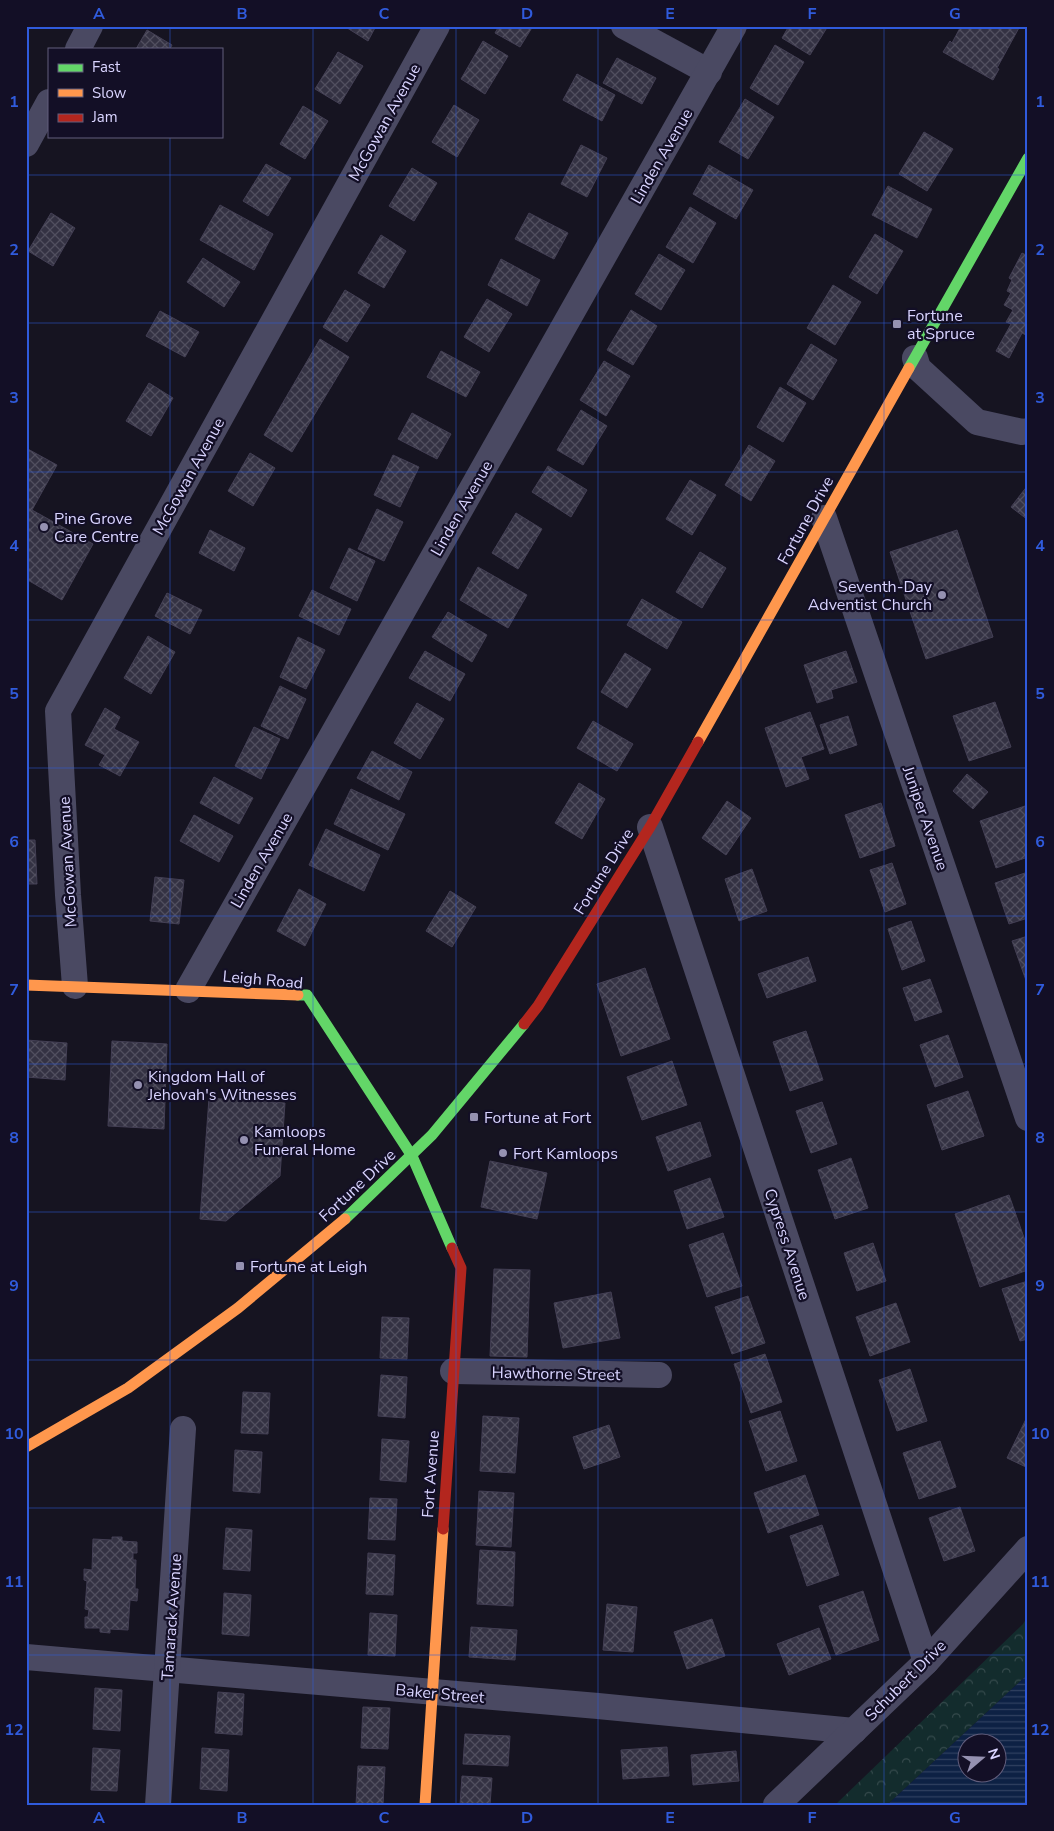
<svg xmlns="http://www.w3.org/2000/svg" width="1054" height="1831" font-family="'Nunito Sans',sans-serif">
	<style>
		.forest { fill: url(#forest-crowns) }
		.water { fill: url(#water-rules); fill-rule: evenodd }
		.building { fill: url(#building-cross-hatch); stroke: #433f54 }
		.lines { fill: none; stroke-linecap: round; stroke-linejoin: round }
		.street { stroke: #4a4962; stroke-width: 26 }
		.fast { stroke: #63d668; stroke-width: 11 }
		.slow { stroke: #ff974d; stroke-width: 11 }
		.jam { stroke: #b3261e; stroke-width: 11 }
		.grid { fill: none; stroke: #305bdc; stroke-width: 1; stroke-opacity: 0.55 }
		.poi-dot { fill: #9591b1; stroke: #130f26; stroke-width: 2 }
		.labels { text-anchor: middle; stroke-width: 4.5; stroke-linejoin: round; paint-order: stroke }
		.street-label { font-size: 16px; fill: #d9d4ff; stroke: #130f26 }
		.poi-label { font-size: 16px; fill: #d9d4ff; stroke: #130f26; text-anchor: start }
		.neatline { fill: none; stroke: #305bdc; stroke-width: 2 }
		.grid-label { font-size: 16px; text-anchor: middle; font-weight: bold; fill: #305bdc }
	</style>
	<defs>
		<pattern id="forest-crowns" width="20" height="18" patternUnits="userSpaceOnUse" patternTransform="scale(1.25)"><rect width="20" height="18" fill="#132c2d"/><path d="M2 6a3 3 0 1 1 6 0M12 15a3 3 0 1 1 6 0" fill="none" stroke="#354a4c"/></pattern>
		<pattern id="water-rules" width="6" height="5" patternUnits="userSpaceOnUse" patternTransform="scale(1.25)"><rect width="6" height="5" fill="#0d2144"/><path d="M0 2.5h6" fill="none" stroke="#304060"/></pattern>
		<pattern id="building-cross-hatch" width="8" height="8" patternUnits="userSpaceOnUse" patternTransform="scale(1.25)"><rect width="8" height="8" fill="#343243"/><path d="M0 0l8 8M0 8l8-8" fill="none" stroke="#514f5f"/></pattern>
	</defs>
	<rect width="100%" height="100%" fill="#161421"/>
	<polygon class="forest" points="1028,1616 1028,1674 887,1805 835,1805 1023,1624"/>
	<path class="water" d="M1028,1674v131h-141zM966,1744h30v30h-30z"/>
	<g class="building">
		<polygon points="344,26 376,26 368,41"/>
		<polygon points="499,26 533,26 520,47 495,33"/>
		<polygon points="789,26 828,26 810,55 782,38"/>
		<polygon points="961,26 1020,26 997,68 999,69 993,80 943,52 950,41 952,43"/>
		<polygon points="147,30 172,45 170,49 136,49"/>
		<polygon points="483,41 508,56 485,94 461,79"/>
		<polygon points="775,45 804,62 778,105 750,88"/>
		<polygon points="338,52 363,66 340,104 315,89"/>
		<polygon points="617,58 656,78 642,104 603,83"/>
		<polygon points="577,74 615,95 602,121 563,100"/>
		<polygon points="745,99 774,117 748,159 719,142"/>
		<polygon points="454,105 479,120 457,157 432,142"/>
		<polygon points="303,106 328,121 305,159 280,144"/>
		<polygon points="924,132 953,149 927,191 899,174"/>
		<polygon points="581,145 607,158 587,197 561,184"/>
		<polygon points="266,164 291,178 268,216 243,201"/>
		<polygon points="709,165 753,190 736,219 693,194"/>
		<polygon points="412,168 437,183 414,221 389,206"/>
		<polygon points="888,186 932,209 917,238 872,215"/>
		<polygon points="220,205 273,234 254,270 200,240"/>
		<polygon points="690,207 716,223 693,263 666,247"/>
		<polygon points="51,213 75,228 53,266 28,251"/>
		<polygon points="529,213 568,233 554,259 515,239"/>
		<polygon points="875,234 903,251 877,294 849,277"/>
		<polygon points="381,235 406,251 384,288 358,273"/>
		<polygon points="1028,252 1028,331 1026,335 1022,333 1009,358 996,351 1011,324 1006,322 1013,310 1004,305 1011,293 1007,291 1012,280 1009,278 1022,253 1026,255"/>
		<polygon points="659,254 685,270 661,310 635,294"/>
		<polygon points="203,258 240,282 224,307 187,282"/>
		<polygon points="501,259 540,280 527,306 488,285"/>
		<polygon points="833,285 861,302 835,345 807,328"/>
		<polygon points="345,290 370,305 347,342 323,327"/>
		<polygon points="487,299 512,314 489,352 464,337"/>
		<polygon points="631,310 657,326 633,365 607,350"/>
		<polygon points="160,311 199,332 185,357 146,336"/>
		<polygon points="320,339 349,357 292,452 264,435"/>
		<polygon points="811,344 837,360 813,400 787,384"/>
		<polygon points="441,351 480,372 466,397 427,377"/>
		<polygon points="604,361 630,376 606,416 580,400"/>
		<polygon points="149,383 173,398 151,436 126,421"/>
		<polygon points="780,387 806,403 783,442 757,427"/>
		<polygon points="581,410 607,426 583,465 557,450"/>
		<polygon points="412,413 451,434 437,459 398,439"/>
		<polygon points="749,445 775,461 751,501 725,485"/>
		<polygon points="26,448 57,465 32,510 93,544 62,600 26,579"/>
		<polygon points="250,453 275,468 253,506 228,491"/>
		<polygon points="393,455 419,467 400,507 374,495"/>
		<polygon points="548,466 587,490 571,517 532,492"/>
		<polygon points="690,480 716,495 692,535 666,519"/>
		<polygon points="1028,485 1028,520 1011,507"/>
		<polygon points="377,509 403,522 384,561 358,549"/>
		<polygon points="516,513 542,529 518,569 492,553"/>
		<polygon points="210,530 245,548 234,571 199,553"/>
		<polygon points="957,530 993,637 926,659 890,552"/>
		<polygon points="349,548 375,561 357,601 330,588"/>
		<polygon points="700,552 726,568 702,608 676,592"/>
		<polygon points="478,567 527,595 508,628 460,600"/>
		<polygon points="312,590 351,609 339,635 299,616"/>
		<polygon points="167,593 202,610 190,634 155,616"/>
		<polygon points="642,599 682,622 667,649 627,625"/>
		<polygon points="448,612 487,635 472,662 432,637"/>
		<polygon points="148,636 175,652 151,694 124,678"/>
		<polygon points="298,637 325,650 306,689 280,677"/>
		<polygon points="425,651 465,674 450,701 409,678"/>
		<polygon points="846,651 857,682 831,690 833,698 817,703 804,665"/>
		<polygon points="625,653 651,669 627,708 601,692"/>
		<polygon points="280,686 306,699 288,739 261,726"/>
		<polygon points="995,702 1011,747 969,761 953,716"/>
		<polygon points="417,703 444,719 420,759 394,743"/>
		<polygon points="105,708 120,717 114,729 139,742 120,776 99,765 105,755 85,745"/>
		<polygon points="810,712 824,749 801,757 809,779 786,787 765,728"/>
		<polygon points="848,716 857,745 830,754 820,725"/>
		<polygon points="593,721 633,744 617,771 577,748"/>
		<polygon points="254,727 280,739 261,779 235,766"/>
		<polygon points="372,751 412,772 399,800 357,778"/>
		<polygon points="967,774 988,792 973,809 953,791"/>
		<polygon points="214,777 253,798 239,824 200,803"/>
		<polygon points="579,783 605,799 582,839 555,823"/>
		<polygon points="351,789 405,814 388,850 334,824"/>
		<polygon points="727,801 751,818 726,855 702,838"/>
		<polygon points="881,803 895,846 860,858 845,815"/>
		<polygon points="1025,806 1028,812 1028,857 996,868 980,821"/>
		<polygon points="194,815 233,836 219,862 180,841"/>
		<polygon points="326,829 380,855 364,891 309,865"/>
		<polygon points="26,840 35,840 37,884 26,884"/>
		<polygon points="892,863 906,904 885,912 870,870"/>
		<polygon points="752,869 767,911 739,921 725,879"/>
		<polygon points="1028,872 1028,918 1009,924 995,883"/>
		<polygon points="155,877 184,880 179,924 150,921"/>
		<polygon points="299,889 326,904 305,946 277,931"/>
		<polygon points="450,891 476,907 452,947 426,931"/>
		<polygon points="911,921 925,961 902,970 888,929"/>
		<polygon points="1028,936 1028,986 1012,941"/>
		<polygon points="808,957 816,981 767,998 758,974"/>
		<polygon points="645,968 670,1039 621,1056 597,984"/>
		<polygon points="930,979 942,1012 915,1021 903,988"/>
		<polygon points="806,1031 823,1080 790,1091 773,1042"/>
		<polygon points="948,1035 963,1077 935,1087 920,1045"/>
		<polygon points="26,1040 67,1043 65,1080 26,1077"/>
		<polygon points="112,1041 167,1044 164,1129 108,1126"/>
		<polygon points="672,1061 687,1105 642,1120 627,1077"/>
		<polygon points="968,1091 984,1136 942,1150 927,1105"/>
		<polygon points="224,1096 255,1098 255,1101 285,1103 280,1176 226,1221 200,1219 209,1098 223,1099"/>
		<polygon points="822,1102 837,1144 811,1153 796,1111"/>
		<polygon points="700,1122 711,1156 668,1171 656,1137"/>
		<polygon points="851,1158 868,1208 835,1219 818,1170"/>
		<polygon points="490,1161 547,1173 537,1219 481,1207"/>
		<polygon points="710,1178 724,1217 687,1229 674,1191"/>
		<polygon points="1009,1195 1028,1249 1028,1270 980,1287 955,1214"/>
		<polygon points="723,1233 742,1286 707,1297 689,1245"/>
		<polygon points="873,1243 886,1281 857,1291 844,1253"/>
		<polygon points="494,1269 530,1270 527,1357 490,1356"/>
		<polygon points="1028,1281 1028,1339 1020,1341 1002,1289"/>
		<polygon points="611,1292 620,1338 563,1348 554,1303"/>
		<polygon points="748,1296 765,1343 732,1354 715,1307"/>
		<polygon points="896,1303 910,1342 870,1356 856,1317"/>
		<polygon points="382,1317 409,1318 407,1359 380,1358"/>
		<polygon points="765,1354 782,1402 751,1413 734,1364"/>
		<polygon points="910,1369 927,1421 897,1431 879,1380"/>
		<polygon points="381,1375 407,1377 405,1418 378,1416"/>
		<polygon points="243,1392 270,1393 268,1434 241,1433"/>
		<polygon points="780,1411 797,1461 766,1471 749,1421"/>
		<polygon points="483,1416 519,1418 515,1473 480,1471"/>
		<polygon points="1026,1419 1028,1420 1028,1468 1007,1458"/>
		<polygon points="609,1425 620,1457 584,1469 573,1437"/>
		<polygon points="382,1439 409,1441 406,1482 380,1480"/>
		<polygon points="940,1441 956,1487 919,1499 903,1453"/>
		<polygon points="235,1450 262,1452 260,1493 233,1491"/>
		<polygon points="805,1475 819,1515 768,1533 754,1493"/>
		<polygon points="479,1491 514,1493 511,1547 476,1545"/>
		<polygon points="370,1498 397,1499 395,1540 368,1539"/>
		<polygon points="960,1507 975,1551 944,1561 929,1518"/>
		<polygon points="822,1525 839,1575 807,1586 790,1536"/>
		<polygon points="226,1528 252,1530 250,1571 223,1569"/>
		<polygon points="112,1537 122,1537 122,1541 137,1542 137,1553 133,1553 133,1560 136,1560 135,1589 138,1589 137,1601 130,1600 128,1630 110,1629 110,1633 100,1632 100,1628 85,1628 85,1617 88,1617 89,1610 85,1609 87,1581 84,1580 84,1569 92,1570 93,1539 112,1540"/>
		<polygon points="480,1550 515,1552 513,1606 477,1604"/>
		<polygon points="368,1553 395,1555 393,1595 366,1594"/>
		<polygon points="863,1591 879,1640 836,1655 819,1606"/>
		<polygon points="224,1593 251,1595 249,1636 222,1634"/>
		<polygon points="607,1604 637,1607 633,1652 603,1650"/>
		<polygon points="370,1613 397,1615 395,1656 368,1655"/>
		<polygon points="712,1619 725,1656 687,1669 674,1632"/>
		<polygon points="471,1627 517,1630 515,1660 469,1657"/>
		<polygon points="819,1628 831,1659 789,1675 777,1644"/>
		<polygon points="95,1688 122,1690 120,1731 93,1729"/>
		<polygon points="218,1692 244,1694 242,1735 215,1733"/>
		<polygon points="363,1707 390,1708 388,1749 361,1748"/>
		<polygon points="465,1734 510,1736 508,1766 463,1764"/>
		<polygon points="667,1747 669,1776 623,1779 621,1750"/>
		<polygon points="93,1748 120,1750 117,1791 91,1790"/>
		<polygon points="202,1748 229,1750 227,1791 200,1789"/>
		<polygon points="736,1751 739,1781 693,1785 691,1755"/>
		<polygon points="358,1766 385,1767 383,1805 356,1805"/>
		<polygon points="462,1776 492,1778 490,1805 460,1805"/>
	</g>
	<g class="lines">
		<g class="street">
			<polyline points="624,26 709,72"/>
			<polyline points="78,49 90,26"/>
			<polyline points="26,144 49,102"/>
			<polyline points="915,358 918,368 977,422 1022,432 1028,431"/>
			<polyline points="824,518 1028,1118"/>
			<polyline points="650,827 926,1662"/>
			<polyline points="75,986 68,895 58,711 437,26"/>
			<polyline points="188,990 734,26"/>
			<polyline points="453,1371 659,1375"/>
			<polyline points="26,1657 598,1706 854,1731"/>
			<polyline points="158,1805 183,1429"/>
			<polyline points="776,1805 926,1662 1028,1549"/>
		</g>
		<g class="fast">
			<polyline points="909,368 1028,158"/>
			<polyline points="298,995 307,995 412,1156 452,1248"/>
			<polyline points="345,1219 432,1135 524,1024"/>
		</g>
		<g class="slow">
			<polyline points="698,742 909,368"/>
			<polyline points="26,985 298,995"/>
			<polyline points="26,1447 128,1388 238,1308 345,1219"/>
			<polyline points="425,1805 443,1529"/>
		</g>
		<g class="jam">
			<polyline points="524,1024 538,1006 650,827 698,742"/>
			<polyline points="443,1529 461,1268 452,1248"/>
		</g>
	</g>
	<path class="grid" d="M170,26v23M313,26v1779M456,26v1779M598,26v1779M741,26v1779M884,26v1779M170,136v1669M26,175h1002M26,323h1002M26,472h1002M26,620h1002M26,768h1002M26,916h1002M26,1064h1002M26,1212h1002M26,1360h1002M26,1508h1002M26,1655h1002"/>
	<g class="poi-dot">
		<rect x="892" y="319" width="10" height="10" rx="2.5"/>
		<circle cx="44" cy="527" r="5"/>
		<circle cx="942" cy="595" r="5"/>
		<circle cx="138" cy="1085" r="5"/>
		<rect x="469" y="1112" width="10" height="10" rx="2.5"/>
		<circle cx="244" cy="1140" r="5"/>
		<circle cx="503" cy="1153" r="5"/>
		<rect x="235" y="1261" width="10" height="10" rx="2.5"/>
	</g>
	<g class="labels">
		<g class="street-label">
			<text transform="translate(384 122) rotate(-61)" y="6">McGowan Avenue</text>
			<text transform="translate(661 156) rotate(-60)" y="6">Linden Avenue</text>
			<text transform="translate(188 476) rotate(-61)" y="6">McGowan Avenue</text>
			<text transform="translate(461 508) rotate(-60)" y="6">Linden Avenue</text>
			<text transform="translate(805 520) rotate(-61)" y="6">Fortune Drive</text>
			<text transform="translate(926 818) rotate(71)" y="6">Juniper Avenue</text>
			<text transform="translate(261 860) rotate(-60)" y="6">Linden Avenue</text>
			<text transform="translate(67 862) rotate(-93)" y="6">McGowan Avenue</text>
			<text transform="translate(603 871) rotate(-58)" y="6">Fortune Drive</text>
			<text transform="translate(263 979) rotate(5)" y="6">Leigh Road</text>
			<text transform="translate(357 1185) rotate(-43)" y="6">Fortune Drive</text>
			<text transform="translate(788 1244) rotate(72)" y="6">Cypress Avenue</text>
			<text transform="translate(556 1373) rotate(1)" y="6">Hawthorne Street</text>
			<text transform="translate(430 1474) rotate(-86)" y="6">Fort Avenue</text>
			<text transform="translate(171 1617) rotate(-86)" y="6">Tamarack Avenue</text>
			<text transform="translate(905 1680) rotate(-45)" y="6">Schubert Drive</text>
			<text transform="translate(440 1693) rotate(5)" y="6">Baker Street</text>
		</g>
		<g class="poi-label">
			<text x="907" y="321">Fortune<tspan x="907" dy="18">at Spruce</tspan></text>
			<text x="54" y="524">Pine Grove<tspan x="54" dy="18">Care Centre</tspan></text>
			<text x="932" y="592" text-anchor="end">Seventh-Day<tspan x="932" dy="18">Adventist Church</tspan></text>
			<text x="148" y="1082">Kingdom Hall of<tspan x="148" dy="18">Jehovah's Witnesses</tspan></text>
			<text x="484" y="1123">Fortune at Fort</text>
			<text x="254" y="1137">Kamloops<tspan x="254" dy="18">Funeral Home</tspan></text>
			<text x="513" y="1159">Fort Kamloops</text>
			<text x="250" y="1272">Fortune at Leigh</text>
		</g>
	</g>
	<rect width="1054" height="1831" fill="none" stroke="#130f26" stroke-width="55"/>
	<rect x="48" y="48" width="175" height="90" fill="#130f26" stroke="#625e7d"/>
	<rect x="58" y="64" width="25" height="8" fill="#63d668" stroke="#625e7d"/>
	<text x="92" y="72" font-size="15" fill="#d9d4ff">Fast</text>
	<rect x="58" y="89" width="25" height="8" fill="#ff974d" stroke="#625e7d"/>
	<text x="92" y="98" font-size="15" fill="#d9d4ff">Slow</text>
	<rect x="58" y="114" width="25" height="8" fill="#b3261e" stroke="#625e7d"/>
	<text x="92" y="122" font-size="15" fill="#d9d4ff">Jam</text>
	<g transform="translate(982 1758) rotate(71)"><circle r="24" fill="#130f26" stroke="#625e7d"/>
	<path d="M0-4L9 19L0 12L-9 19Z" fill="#9591b1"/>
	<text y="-8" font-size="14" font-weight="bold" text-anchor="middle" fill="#d9d4ff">N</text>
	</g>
	<rect x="28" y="28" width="998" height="1776" class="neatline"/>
	<g class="grid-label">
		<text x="99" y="19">A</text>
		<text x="242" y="19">B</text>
		<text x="384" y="19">C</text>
		<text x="527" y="19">D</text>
		<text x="670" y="19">E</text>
		<text x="812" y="19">F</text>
		<text x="955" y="19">G</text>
		<text x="14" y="107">1</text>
		<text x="1040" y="107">1</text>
		<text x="14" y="255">2</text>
		<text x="1040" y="255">2</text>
		<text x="14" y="403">3</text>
		<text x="1040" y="403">3</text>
		<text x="14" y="551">4</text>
		<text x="1040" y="551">4</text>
		<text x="14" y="699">5</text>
		<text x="1040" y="699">5</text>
		<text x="14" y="847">6</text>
		<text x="1040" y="847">6</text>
		<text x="14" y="995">7</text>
		<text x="1040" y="995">7</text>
		<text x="14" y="1143">8</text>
		<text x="1040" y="1143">8</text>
		<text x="14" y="1291">9</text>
		<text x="1040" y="1291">9</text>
		<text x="14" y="1439">10</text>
		<text x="1040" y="1439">10</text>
		<text x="14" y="1587">11</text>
		<text x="1040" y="1587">11</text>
		<text x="14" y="1735">12</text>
		<text x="1040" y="1735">12</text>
		<text x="99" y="1823">A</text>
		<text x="242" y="1823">B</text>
		<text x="384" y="1823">C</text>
		<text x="527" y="1823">D</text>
		<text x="670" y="1823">E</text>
		<text x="812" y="1823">F</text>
		<text x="955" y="1823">G</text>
	</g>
</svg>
